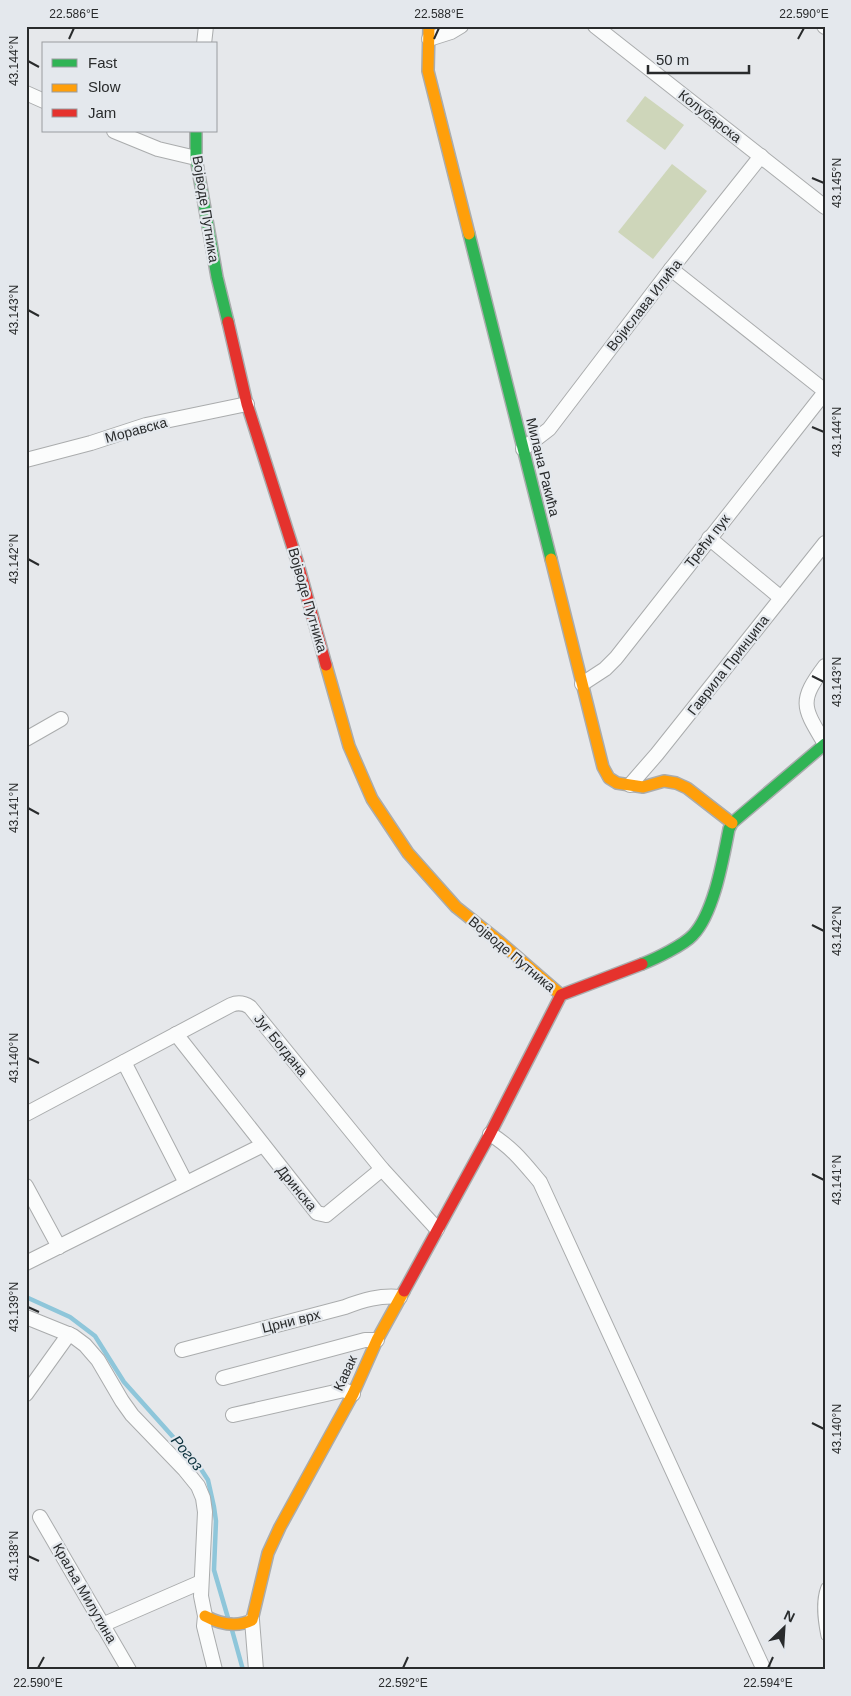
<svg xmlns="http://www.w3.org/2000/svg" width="851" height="1696" font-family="Arial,sans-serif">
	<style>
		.green { fill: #ced6ba }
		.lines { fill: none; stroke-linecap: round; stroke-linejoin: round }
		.stream { stroke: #8ec6da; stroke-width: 4.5 }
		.lane-casing { stroke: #aaacad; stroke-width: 9 }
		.street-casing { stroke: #aaacad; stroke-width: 16 }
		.fast-casing { stroke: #aaacad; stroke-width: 14 }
		.slow-casing { stroke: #aaacad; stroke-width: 14 }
		.jam-casing { stroke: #aaacad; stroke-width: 14 }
		.lane { stroke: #fbfcfc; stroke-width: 7 }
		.street { stroke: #fbfcfc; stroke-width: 14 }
		.fast { stroke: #30b455; stroke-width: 11 }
		.slow { stroke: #ff9f0a; stroke-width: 11 }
		.jam { stroke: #e5322d; stroke-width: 11 }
		.ticks { fill: none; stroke: #292b2c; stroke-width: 2 }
		.labels { text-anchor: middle; stroke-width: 4.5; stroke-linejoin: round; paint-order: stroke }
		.street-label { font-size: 14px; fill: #292b2c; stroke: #e4e8ed }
		.water-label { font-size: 15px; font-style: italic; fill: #0b313d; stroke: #e4e8ed }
		.neatline { fill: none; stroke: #292b2c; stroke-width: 2 }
		.ticks-label { font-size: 12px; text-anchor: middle; fill: #292b2c }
	</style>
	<rect width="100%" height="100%" fill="#e6e8eb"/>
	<g class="green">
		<polygon points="645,96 684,125 665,150 626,121"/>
		<polygon points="672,164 707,191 653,259 618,232"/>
	</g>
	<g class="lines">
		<g class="stream">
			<polyline points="26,1297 70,1317 95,1336 124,1382 199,1466 208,1480 214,1507 216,1521 214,1570 228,1618"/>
			<polyline points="232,1630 243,1670"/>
		</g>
		<g class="lane-casing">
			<path id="lane" d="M825,1587c-6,15 -3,34 0,49"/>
		</g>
		<g class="street-casing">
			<g id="street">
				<polyline points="595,26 825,207"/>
				<polyline points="824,26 825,27"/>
				<polyline points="429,39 451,32 461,26"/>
				<polyline points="204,44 206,26"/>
				<polyline points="26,93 44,101"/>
				<polyline points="114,131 158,149 196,158"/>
				<polyline points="671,269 825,391"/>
				<polyline points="523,449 549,429 671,269 761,156"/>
				<polyline points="26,460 91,443 146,425 247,404"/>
				<polyline points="709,538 781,598"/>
				<polyline points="582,684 605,669 616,658 825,392"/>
				<polyline points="26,739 61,719"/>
				<path d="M825,744c-22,-37 -27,-42 0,-78"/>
				<polyline points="630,785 657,754 825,543"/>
				<polyline points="176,1034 317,1213 326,1215 382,1169"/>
				<polyline points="124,1062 186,1183"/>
				<path d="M26,1114l205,-109c7,-3 13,-2 19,2l132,162 55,60"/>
				<path d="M490,1134c22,13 34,29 50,48l224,488"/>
				<polyline points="26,1186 59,1247"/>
				<polyline points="26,1263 263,1145"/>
				<polyline points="26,1317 73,1336 85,1345 98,1360 122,1401 132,1415 185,1470 198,1486 203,1498 205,1512 201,1596 205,1616 204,1626 215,1670"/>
				<path d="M182,1350l163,-43c18,-7 35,-12 55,-10"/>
				<polyline points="223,1378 365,1340 377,1340"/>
				<polyline points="26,1394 69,1334"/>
				<polyline points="233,1415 344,1390 353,1394"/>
				<polyline points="40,1517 129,1670"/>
				<polyline points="252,1620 256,1670"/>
				<polyline points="102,1625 201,1582"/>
			</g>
		</g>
		<g class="fast-casing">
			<g id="fast">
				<polyline points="196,131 196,158 217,277 228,322"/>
				<polyline points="469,234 551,559"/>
				<path d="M642,964c13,-5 42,-19 51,-29 21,-22 30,-76 36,-106l3,-6 93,-79"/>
			</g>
		</g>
		<g class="slow-casing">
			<g id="slow">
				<polyline points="429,26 428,71 469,234"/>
				<polyline points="551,559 603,767 609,778 617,783 643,787 664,781 676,783 687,788 732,823"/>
				<polyline points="326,665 349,746 372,799 408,853 456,907 500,942 561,995"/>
				<path d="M205,1616c15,8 31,12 47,4l16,-67 12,-26 73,-133 24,-54 27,-49"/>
			</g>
		</g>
		<g class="jam-casing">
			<g id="jam">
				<polyline points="228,322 247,404 298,564 326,665"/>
				<polyline points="404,1291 490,1134 561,995 642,964"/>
			</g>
		</g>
		<use href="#lane" class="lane"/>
		<use href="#street" class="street"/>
		<use href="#fast" class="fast"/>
		<use href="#slow" class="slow"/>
		<use href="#jam" class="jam"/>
	</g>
	<path class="ticks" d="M69,39l5,-11M434,39l5,-11M798,39l6,-11M28,61l11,6M812,178l12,5M28,310l11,6M812,427l12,5M28,559l11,6M812,676l12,6M28,808l11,6M812,925l12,6M28,1058l11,5M812,1174l12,6M28,1307l11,5M812,1423l12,6M28,1556l11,5M38,1668l6,-11M403,1668l5,-11M768,1668l5,-11"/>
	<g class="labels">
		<g class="street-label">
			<text transform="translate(710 116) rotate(38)" y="5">Колубарска</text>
			<text transform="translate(206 209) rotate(81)" y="5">Војводе Путника</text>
			<text transform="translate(644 305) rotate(-52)" y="5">Војислава Илића</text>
			<text transform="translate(136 430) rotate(-15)" y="5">Моравска</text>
			<text transform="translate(543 467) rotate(76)" y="5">Милана Ракића</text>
			<text transform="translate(707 541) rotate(-52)" y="5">Трећи пук</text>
			<text transform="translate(308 600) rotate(74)" y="5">Војводе Путника</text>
			<text transform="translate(728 665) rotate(-52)" y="5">Гаврила Принципа</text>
			<text transform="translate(512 954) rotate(40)" y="5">Војводе Путника</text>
			<text transform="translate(281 1045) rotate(51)" y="5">Југ Богдана</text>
			<text transform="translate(297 1188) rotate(51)" y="5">Дринска</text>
			<text transform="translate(291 1321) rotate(-14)" y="5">Црни врх</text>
			<text transform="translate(345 1373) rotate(-65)" y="5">Кавак</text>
			<text transform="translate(85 1593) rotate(60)" y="5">Краља Милутина</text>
		</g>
		<g class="water-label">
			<text transform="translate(187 1453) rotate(50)" y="5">Рогоз</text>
		</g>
	</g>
	<rect width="851" height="1696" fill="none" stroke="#e4e8ed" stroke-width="55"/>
	<rect x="42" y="42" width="175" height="90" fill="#e4e8ed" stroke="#999ca0"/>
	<rect x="52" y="59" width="25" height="8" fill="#30b455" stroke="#999ca0"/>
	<text x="88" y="68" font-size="15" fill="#292b2c">Fast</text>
	<rect x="52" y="84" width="25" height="8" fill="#ff9f0a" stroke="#999ca0"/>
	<text x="88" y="92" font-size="15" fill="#292b2c">Slow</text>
	<rect x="52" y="109" width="25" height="8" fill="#e5322d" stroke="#999ca0"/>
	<text x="88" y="118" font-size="15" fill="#292b2c">Jam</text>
	<g transform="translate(784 1628) rotate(25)" stroke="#e4e8ed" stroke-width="4" paint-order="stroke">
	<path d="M0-4L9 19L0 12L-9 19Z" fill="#292b2c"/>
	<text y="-8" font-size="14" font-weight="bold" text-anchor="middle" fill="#292b2c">N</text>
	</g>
	<path d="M648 65v8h101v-8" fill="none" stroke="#292b2c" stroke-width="2.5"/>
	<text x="656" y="65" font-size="15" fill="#292b2c" stroke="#e4e8ed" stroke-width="4" paint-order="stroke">50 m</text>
	<rect x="28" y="28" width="796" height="1640" class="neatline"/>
	<g class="ticks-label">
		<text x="74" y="18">22.586°E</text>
		<text x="439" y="18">22.588°E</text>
		<text x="804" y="18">22.590°E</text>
		<text transform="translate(14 61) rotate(-90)" y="4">43.144°N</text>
		<text transform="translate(837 183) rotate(-90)" y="4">43.145°N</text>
		<text transform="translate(14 310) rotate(-90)" y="4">43.143°N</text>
		<text transform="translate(837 432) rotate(-90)" y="4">43.144°N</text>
		<text transform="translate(14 559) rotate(-90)" y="4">43.142°N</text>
		<text transform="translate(837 682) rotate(-90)" y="4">43.143°N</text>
		<text transform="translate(14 808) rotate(-90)" y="4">43.141°N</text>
		<text transform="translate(837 931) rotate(-90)" y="4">43.142°N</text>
		<text transform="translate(14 1058) rotate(-90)" y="4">43.140°N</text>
		<text transform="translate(837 1180) rotate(-90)" y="4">43.141°N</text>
		<text transform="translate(14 1307) rotate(-90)" y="4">43.139°N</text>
		<text transform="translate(837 1429) rotate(-90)" y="4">43.140°N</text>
		<text transform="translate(14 1556) rotate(-90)" y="4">43.138°N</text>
		<text x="38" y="1687">22.590°E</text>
		<text x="403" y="1687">22.592°E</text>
		<text x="768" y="1687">22.594°E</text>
	</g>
</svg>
